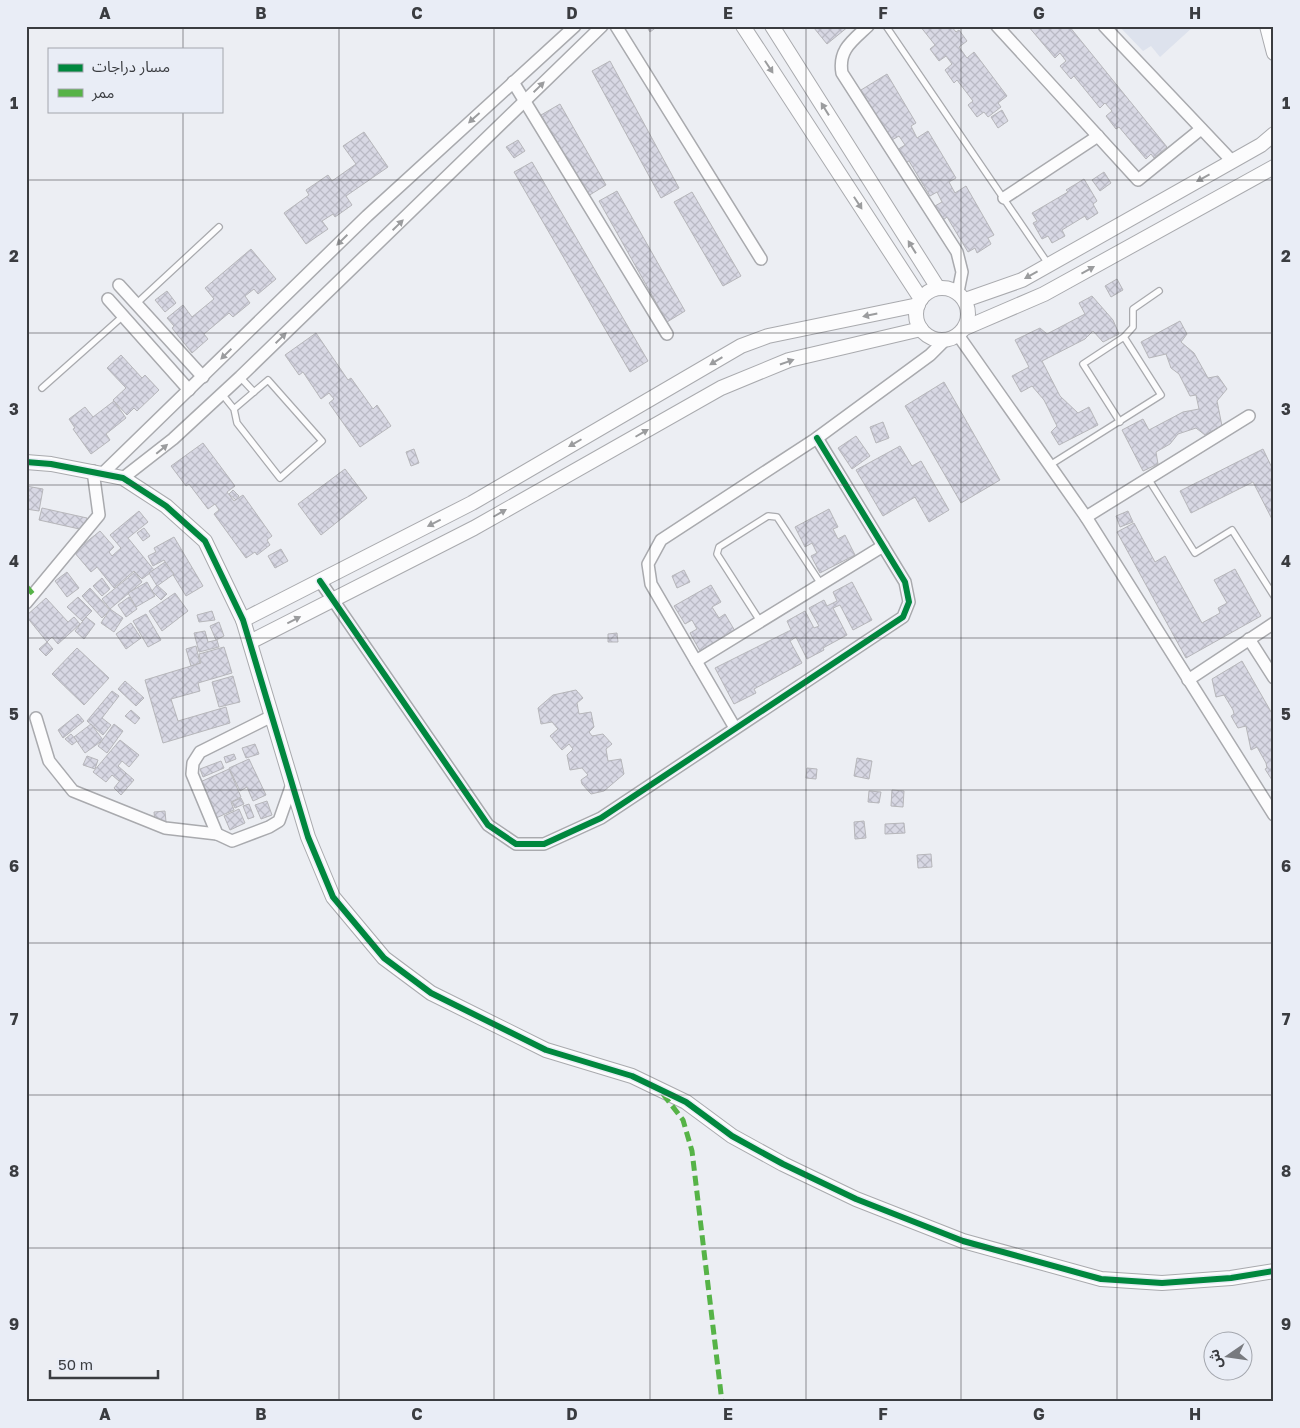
<svg xmlns="http://www.w3.org/2000/svg" width="1300" height="1428" font-family="'Golos Text','Noto Sans Arabic',sans-serif">
	<style>
		.built { fill: #dde2ed }
		.building { fill: url(#building-cross-hatch); stroke: #b6b6ba }
		.lines { fill: none; stroke-linecap: round; stroke-linejoin: round }
		.service-casing { stroke: #a9aaae; stroke-width: 8 }
		.minor-casing { stroke: #a9aaae; stroke-width: 14 }
		.tertiary-casing { stroke: #a9aaae; stroke-width: 16 }
		.service { stroke: #fcfcfd; stroke-width: 5.5 }
		.minor { stroke: #fcfcfd; stroke-width: 11 }
		.tertiary { stroke: #fcfcfd; stroke-width: 14 }
		.quiet { stroke: #56b347; stroke-width: 5; stroke-dasharray: 10 5; stroke-linecap: butt }
		.cycleway-casing { stroke: #e9edf6; stroke-width: 9 }
		.cycleway { stroke: #00873e; stroke-width: 6 }
		.oneway { fill: #9b9c9e }
		.grid { fill: none; stroke: #3a3c40; stroke-width: 1; stroke-opacity: 0.55 }
		.neatline { fill: none; stroke: #3a3c40; stroke-width: 2 }
		.grid-label { font-size: 16px; text-anchor: middle; font-weight: bold; fill: #3a3c40 }
	</style>
	<defs>
		<pattern id="building-cross-hatch" width="8" height="8" patternUnits="userSpaceOnUse" patternTransform="scale(1.25)"><rect width="8" height="8" fill="#d8d8e4"/><path d="M0 0l8 8M0 8l8-8" fill="none" stroke="#babac5"/></pattern>
	</defs>
	<rect width="100%" height="100%" fill="#eceef3"/>
	<polygon class="built" points="1119,26 1194,26 1160,57 1151,46 1143,51"/>
	<g class="building">
		<polygon points="646,26 658,26 650,32"/>
		<polygon points="817,26 849,26 827,44 814,28"/>
		<polygon points="920,26 951,26 956,32 959,30 967,41 959,47 967,58 974,52 1007,96 998,103 1001,107 988,117 984,112 977,117 968,105 973,101 957,80 954,83 945,70 952,64 946,56 939,61 930,49 935,45"/>
		<polygon points="1022,26 1069,26 1167,147 1154,158 1151,154 1146,159 1119,127 1116,129 1106,116 1112,111 1105,103 1100,108 1074,76 1071,79 1060,66 1066,61 1060,53 1055,58 1028,26 1025,29"/>
		<polygon points="610,61 679,188 661,198 592,71"/>
		<polygon points="887,74 916,123 911,126 917,138 928,131 956,178 949,182 955,193 966,186 994,235 988,238 991,244 977,253 975,248 968,252 947,217 943,220 935,206 942,202 937,192 930,196 909,161 905,163 897,150 905,145 899,136 890,141 861,90"/>
		<polygon points="560,104 606,185 588,196 541,115"/>
		<polygon points="1002,110 1008,121 998,128 991,117"/>
		<polygon points="364,132 388,167 346,196 352,205 335,217 333,214 322,221 328,229 306,244 284,213 309,195 306,190 328,175 332,181 356,164 343,146"/>
		<polygon points="518,140 525,151 514,158 506,147"/>
		<polygon points="532,162 648,361 630,372 514,172"/>
		<polygon points="1104,172 1111,183 1100,191 1092,180"/>
		<polygon points="1084,179 1097,201 1093,204 1098,213 1087,220 1085,216 1062,230 1065,236 1052,243 1048,236 1042,239 1033,223 1037,221 1032,213 1068,192 1066,190"/>
		<polygon points="617,191 685,311 667,322 599,201"/>
		<polygon points="692,192 741,276 723,286 674,202"/>
		<polygon points="251,249 276,279 258,294 254,289 245,296 250,303 233,317 229,313 204,334 208,339 192,353 172,328 174,326 167,318 183,305 192,317 214,299 205,288"/>
		<polygon points="1117,279 1123,290 1111,297 1105,286"/>
		<polygon points="167,291 176,303 165,312 155,300"/>
		<polygon points="1092,296 1113,320 1119,334 1103,342 1093,331 1085,339 1042,361 1060,396 1078,413 1089,407 1098,425 1059,445 1051,432 1057,426 1044,400 1032,386 1021,392 1012,376 1029,367 1015,340 1040,328 1047,334 1085,314 1079,303"/>
		<polygon points="1180,321 1187,334 1181,342 1194,353 1208,378 1218,376 1227,389 1217,401 1222,426 1205,435 1196,428 1178,434 1170,444 1156,452 1158,464 1143,471 1122,430 1143,419 1149,430 1183,412 1199,409 1196,395 1190,396 1179,374 1171,368 1166,354 1149,358 1141,342"/>
		<polygon points="316,333 348,380 351,378 373,409 377,405 391,426 360,447 329,403 334,399 329,393 321,399 303,372 299,375 285,355"/>
		<polygon points="121,355 142,378 145,375 159,390 137,411 134,408 127,415 113,400 126,388 107,368"/>
		<polygon points="944,382 1000,480 961,503 905,406"/>
		<polygon points="114,401 126,418 106,434 110,440 91,454 73,429 75,428 69,419 85,407 93,417"/>
		<polygon points="883,422 889,438 876,443 870,427"/>
		<polygon points="856,436 870,456 852,469 838,448"/>
		<polygon points="203,443 235,486 227,492 234,501 243,495 272,536 267,540 270,545 257,555 255,552 246,558 214,514 219,510 215,504 208,509 189,484 186,486 171,466"/>
		<polygon points="900,446 912,466 921,461 949,510 929,522 915,497 883,516 856,470"/>
		<polygon points="414,449 419,463 411,466 406,452"/>
		<polygon points="1263,449 1274,472 1274,523 1253,482 1191,513 1180,491"/>
		<polygon points="345,469 367,498 321,535 298,504"/>
		<polygon points="26,486 43,489 39,511 26,509 29,495 26,495"/>
		<polygon points="233,490 239,496 236,500 229,494"/>
		<polygon points="42,508 87,518 84,530 39,520"/>
		<polygon points="829,509 838,527 833,529 838,539 845,535 855,555 820,573 811,556 817,553 812,543 805,547 795,527"/>
		<polygon points="139,511 148,522 128,538 154,570 142,579 134,571 114,588 97,567 91,572 74,552 100,531 114,547 109,552 112,556 121,548 110,535"/>
		<polygon points="1128,511 1133,522 1120,527 1116,516"/>
		<polygon points="1134,523 1155,562 1165,556 1202,623 1220,613 1218,608 1227,603 1214,580 1235,569 1261,616 1186,658 1117,532"/>
		<polygon points="144,528 150,536 143,541 137,533"/>
		<polygon points="174,537 203,586 186,596 164,560 153,566 148,556 156,552 154,548"/>
		<polygon points="281,549 288,561 275,568 268,556"/>
		<polygon points="165,562 174,574 157,586 149,573"/>
		<polygon points="684,570 690,582 677,588 672,576"/>
		<polygon points="67,572 79,588 67,597 55,581"/>
		<polygon points="135,572 142,582 110,609 102,599"/>
		<polygon points="102,578 110,589 102,596 93,586"/>
		<polygon points="147,582 155,596 136,607 128,593"/>
		<polygon points="852,582 872,620 853,630 840,605 833,608 847,635 823,648 824,650 807,659 796,637 790,641 802,663 754,689 756,693 734,704 715,668 791,630 787,621 805,611 814,628 819,626 809,608 824,600 827,606 837,601 833,592"/>
		<polygon points="157,585 167,594 161,600 152,591"/>
		<polygon points="711,585 721,602 712,607 719,618 725,614 735,631 700,651 690,633 697,629 692,620 685,624 674,606"/>
		<polygon points="90,588 110,610 102,618 82,596"/>
		<polygon points="175,593 188,611 162,631 149,611"/>
		<polygon points="78,597 92,611 82,621 67,607"/>
		<polygon points="129,597 137,609 126,617 118,605"/>
		<polygon points="46,598 68,622 74,617 80,624 58,644 52,637 47,642 53,649 46,656 39,649 47,642 26,616"/>
		<polygon points="110,609 123,618 114,632 101,623"/>
		<polygon points="212,611 215,620 199,622 197,615"/>
		<polygon points="146,614 161,640 148,647 133,621"/>
		<polygon points="86,617 95,624 84,639 75,631"/>
		<polygon points="219,622 224,636 216,640 210,626"/>
		<polygon points="131,623 141,638 126,649 116,634"/>
		<polygon points="205,631 208,642 217,640 219,647 199,652 194,633"/>
		<polygon points="617,633 618,642 608,642 608,634"/>
		<polygon points="196,646 200,663 191,666 186,649"/>
		<polygon points="224,647 232,673 198,683 200,691 171,699 178,721 226,707 230,723 163,743 145,680 201,663 199,654"/>
		<polygon points="77,648 109,678 84,705 52,674"/>
		<polygon points="1242,661 1274,717 1274,780 1272,780 1265,769 1267,768 1266,763 1257,747 1251,750 1246,726 1238,728 1231,716 1234,714 1233,710 1224,695 1216,697 1212,679"/>
		<polygon points="233,676 240,702 219,707 212,682"/>
		<polygon points="125,681 144,698 136,706 118,689"/>
		<polygon points="576,690 583,698 577,703 579,714 591,712 594,727 589,732 592,736 603,734 612,744 606,749 608,761 621,759 624,774 604,791 591,794 582,784 581,780 588,775 582,768 570,770 567,755 573,749 569,744 562,750 550,736 558,729 552,722 541,724 538,708 553,695"/>
		<polygon points="112,691 119,696 102,718 111,725 103,735 87,721"/>
		<polygon points="131,710 140,718 135,724 125,716"/>
		<polygon points="78,714 84,721 63,738 58,730"/>
		<polygon points="91,724 103,740 85,753 74,737"/>
		<polygon points="114,724 123,731 107,753 98,746"/>
		<polygon points="71,734 77,741 72,745 65,739"/>
		<polygon points="120,740 139,755 129,767 122,761 118,766 126,773 119,781 112,775 106,782 93,772"/>
		<polygon points="255,744 259,754 246,758 242,748"/>
		<polygon points="234,754 236,759 226,763 224,757"/>
		<polygon points="87,756 98,760 95,769 83,765"/>
		<polygon points="857,758 872,761 869,779 854,776"/>
		<polygon points="249,759 266,795 253,801 247,787 240,791 229,768"/>
		<polygon points="221,761 224,768 203,777 200,769"/>
		<polygon points="807,768 817,769 816,779 806,778"/>
		<polygon points="229,769 241,797 231,802 234,810 216,818 198,783"/>
		<polygon points="126,773 134,780 121,795 114,788"/>
		<polygon points="892,790 904,791 903,807 891,806"/>
		<polygon points="869,791 881,792 879,803 868,802"/>
		<polygon points="241,798 244,804 235,808 232,802"/>
		<polygon points="267,801 272,815 261,819 255,805"/>
		<polygon points="249,804 254,817 248,819 243,806"/>
		<polygon points="239,809 245,823 230,830 224,816"/>
		<polygon points="165,811 166,822 155,823 154,812"/>
		<polygon points="864,821 866,838 855,839 854,822"/>
		<polygon points="904,823 905,833 885,834 885,824"/>
		<polygon points="931,854 932,867 918,868 917,855"/>
	</g>
	<g class="lines">
		<g class="service-casing">
			<g id="service">
				<polyline points="886,26 1049,265"/>
				<polyline points="136,304 219,227"/>
				<polyline points="1124,337 1133,327 1133,309 1159,291"/>
				<polyline points="240,377 254,392"/>
				<polyline points="42,388 123,316"/>
				<polyline points="222,394 234,409 237,423 280,478 322,441 268,380 234,409"/>
				<polyline points="1050,465 1161,395 1124,337 1083,364 1120,422"/>
				<polyline points="1149,480 1195,553 1232,530 1274,596"/>
				<polyline points="760,621 717,554 719,547 768,516 777,517 821,584"/>
			</g>
		</g>
		<g class="minor-casing">
			<g id="minor">
				<polyline points="616,26 761,259"/>
				<path d="M868,26c-16,15 -30,24 -26,47l115,179 5,20 -4,20"/>
				<polyline points="997,26 1138,180 1201,129"/>
				<polyline points="1104,26 1232,161"/>
				<polyline points="513,82 667,334"/>
				<polyline points="1004,198 1098,136"/>
				<polyline points="119,285 203,377"/>
				<polyline points="108,299 189,390"/>
				<polyline points="958,335 1086,517 1274,815"/>
				<polyline points="102,474 367,216 575,26"/>
				<polyline points="123,478 173,439 240,377 602,26"/>
				<polyline points="1086,517 1249,416"/>
				<polyline points="320,581 488,825 516,844 544,844 601,818 903,617 909,602 905,582 817,438"/>
				<polyline points="26,603 99,515 93,471"/>
				<polyline points="1249,639 1274,678"/>
				<polyline points="696,661 883,546"/>
				<polyline points="1188,680 1274,623"/>
				<polyline points="272,716 200,752 193,763 192,774 217,834 232,841 269,827 279,821 292,784"/>
				<polyline points="36,718 49,761 73,791 165,828 217,834"/>
				<polyline points="735,728 651,584 648,564 661,540 817,438 930,355 945,340"/>
			</g>
		</g>
		<g class="tertiary-casing">
			<g id="tertiary">
				<polyline points="743,26 921,299"/>
				<polyline points="772,26 938,288"/>
				<polyline points="1267,26 1274,53"/>
				<circle cx="942" cy="314" r="26"/>
				<polyline points="965,300 1022,280 1261,145 1274,134"/>
				<polyline points="965,328 1044,294 1274,167"/>
				<polyline points="26,462 51,464 123,478 166,506 205,541 243,620 308,837 333,897 384,958 431,993 546,1050 632,1076 686,1102 732,1136 783,1164 856,1199 963,1241 1101,1279 1162,1283 1231,1278 1274,1271"/>
				<polyline points="243,620 472,503 741,346 768,336 918,305"/>
				<polyline points="250,642 474,528 721,388 789,360 921,329"/>
			</g>
		</g>
		<use href="#service" class="service"/>
		<use href="#minor" class="minor"/>
		<use href="#tertiary" class="tertiary"/>
		<g class="quiet">
			<polyline points="26,586 33,594"/>
			<polyline points="663,1094 683,1120 692,1151 722,1402"/>
		</g>
		<g class="cycleway-casing">
			<g id="cycleway">
				<polyline points="26,462 51,464 123,478 166,506 205,541 243,620 308,837 333,897 384,958 431,993 546,1050 632,1076 686,1102 732,1136 783,1164 856,1199 963,1241 1101,1279 1162,1283 1231,1278 1274,1271"/>
				<polyline points="320,581 488,825 516,844 544,844 601,818 903,617 909,602 905,582 817,438"/>
			</g>
		</g>
		<use href="#cycleway" class="cycleway"/>
	</g>
	<defs><path id="oneway-solid" d="M-6-.8H1V-3.2L6.5 0L1 3.2V.8H-6Z" transform="scale(1.25)"/></defs>
	<g class="oneway">
		<use href="#oneway-solid" transform="translate(769 67) rotate(57)"/>
		<use href="#oneway-solid" transform="translate(539 87) rotate(-44)"/>
		<use href="#oneway-solid" transform="translate(825 109) rotate(-122)"/>
		<use href="#oneway-solid" transform="translate(474 118) rotate(138)"/>
		<use href="#oneway-solid" transform="translate(1203 178) rotate(151)"/>
		<use href="#oneway-solid" transform="translate(858 203) rotate(57)"/>
		<use href="#oneway-solid" transform="translate(398 225) rotate(-44)"/>
		<use href="#oneway-solid" transform="translate(342 240) rotate(136)"/>
		<use href="#oneway-solid" transform="translate(912 247) rotate(-122)"/>
		<use href="#oneway-solid" transform="translate(1088 270) rotate(-29)"/>
		<use href="#oneway-solid" transform="translate(1031 275) rotate(151)"/>
		<use href="#oneway-solid" transform="translate(870 315) rotate(168)"/>
		<use href="#oneway-solid" transform="translate(281 338) rotate(-44)"/>
		<use href="#oneway-solid" transform="translate(226 354) rotate(136)"/>
		<use href="#oneway-solid" transform="translate(716 361) rotate(149)"/>
		<use href="#oneway-solid" transform="translate(787 362) rotate(-19)"/>
		<use href="#oneway-solid" transform="translate(642 433) rotate(-30)"/>
		<use href="#oneway-solid" transform="translate(575 443) rotate(150)"/>
		<use href="#oneway-solid" transform="translate(162 449) rotate(-40)"/>
		<use href="#oneway-solid" transform="translate(500 513) rotate(-30)"/>
		<use href="#oneway-solid" transform="translate(434 523) rotate(153)"/>
		<use href="#oneway-solid" transform="translate(294 620) rotate(-27)"/>
	</g>
	<path class="grid" d="M183,26v23M339,26v1376M494,26v1376M650,26v1376M806,26v1376M961,26v1376M1117,26v1376M183,111v1291M26,180h1248M26,333h1248M26,485h1248M26,638h1248M26,790h1248M26,943h1248M26,1095h1248M26,1248h1248"/>
	<rect width="1300" height="1428" fill="none" stroke="#e9edf6" stroke-width="55"/>
	<rect x="48" y="48" width="175" height="65" fill="#e9edf6" stroke="#a3a6ad"/>
	<rect x="58" y="64" width="25" height="8" fill="#00873e" stroke="#a3a6ad"/>
	<text x="92" y="72" font-size="15" fill="#3a3c40">مسار دراجات</text>
	<rect x="58" y="89" width="25" height="8" fill="#56b347" stroke="#a3a6ad"/>
	<text x="92" y="98" font-size="15" fill="#3a3c40">ممر</text>
	<g transform="translate(1228 1356) rotate(257)"><circle r="24" fill="#e9edf6" stroke="#a3a6ad"/>
	<path d="M0-4L9 19L0 12L-9 19Z" fill="#787a7f"/>
	<text y="-8" font-size="14" font-weight="bold" text-anchor="middle" fill="#3a3c40">ش</text>
	</g>
	<path d="M50 1370v8h108v-8" fill="none" stroke="#3a3c40" stroke-width="2.5"/>
	<text x="58" y="1370" font-size="15" fill="#3a3c40" stroke="#e9edf6" stroke-width="4" paint-order="stroke">50 m</text>
	<rect x="28" y="28" width="1244" height="1372" class="neatline"/>
	<g class="grid-label">
		<text x="105" y="19">A</text>
		<text x="261" y="19">B</text>
		<text x="417" y="19">C</text>
		<text x="572" y="19">D</text>
		<text x="728" y="19">E</text>
		<text x="883" y="19">F</text>
		<text x="1039" y="19">G</text>
		<text x="1195" y="19">H</text>
		<text x="14" y="109">1</text>
		<text x="1286" y="109">1</text>
		<text x="14" y="262">2</text>
		<text x="1286" y="262">2</text>
		<text x="14" y="415">3</text>
		<text x="1286" y="415">3</text>
		<text x="14" y="567">4</text>
		<text x="1286" y="567">4</text>
		<text x="14" y="720">5</text>
		<text x="1286" y="720">5</text>
		<text x="14" y="872">6</text>
		<text x="1286" y="872">6</text>
		<text x="14" y="1025">7</text>
		<text x="1286" y="1025">7</text>
		<text x="14" y="1177">8</text>
		<text x="1286" y="1177">8</text>
		<text x="14" y="1330">9</text>
		<text x="1286" y="1330">9</text>
		<text x="105" y="1420">A</text>
		<text x="261" y="1420">B</text>
		<text x="417" y="1420">C</text>
		<text x="572" y="1420">D</text>
		<text x="728" y="1420">E</text>
		<text x="883" y="1420">F</text>
		<text x="1039" y="1420">G</text>
		<text x="1195" y="1420">H</text>
	</g>
</svg>
